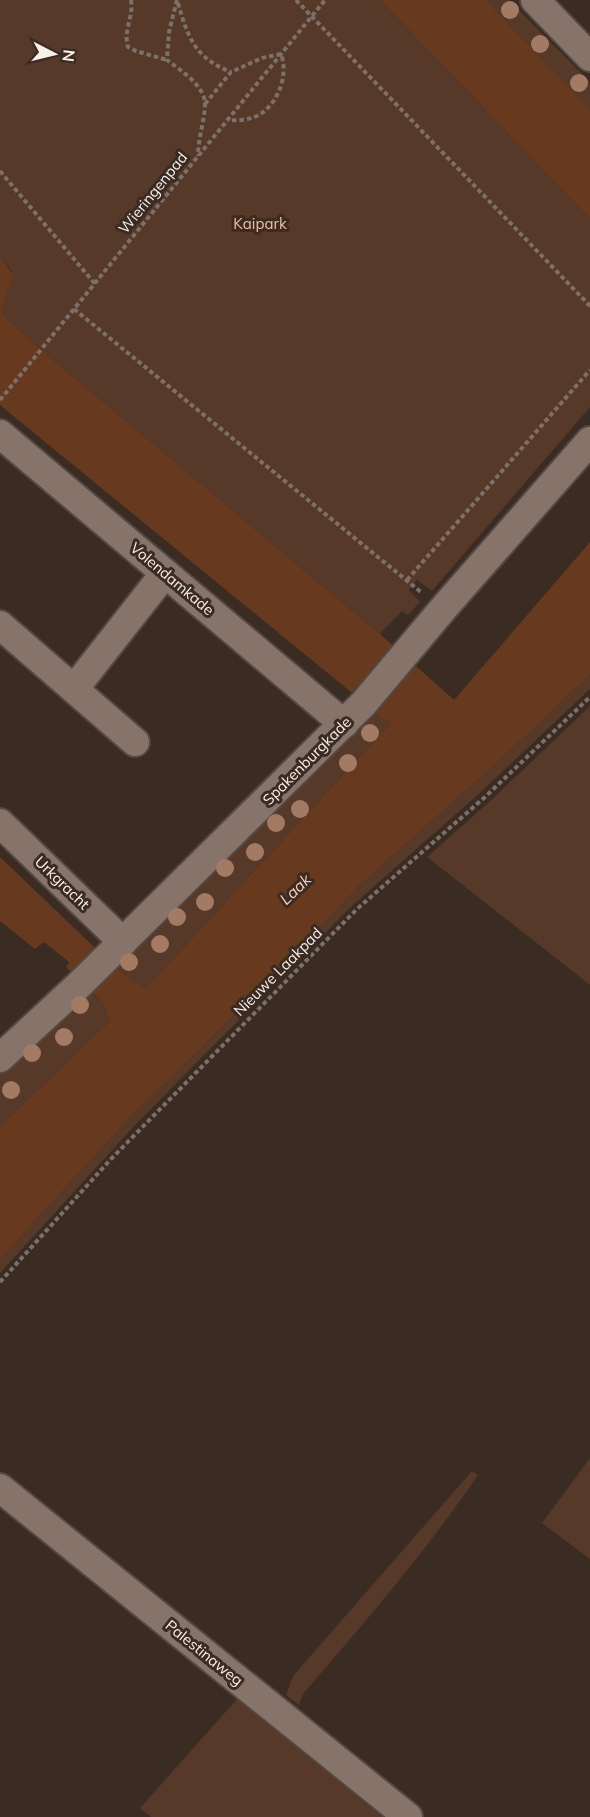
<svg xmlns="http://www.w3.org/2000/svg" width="590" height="1817" font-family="Mulish,sans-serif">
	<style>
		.green { fill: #563928 }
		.water { fill: #673a1f }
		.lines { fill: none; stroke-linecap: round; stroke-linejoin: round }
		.minor-casing { stroke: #554841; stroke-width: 32 }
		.path { stroke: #7d7068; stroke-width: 4; stroke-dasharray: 4.5 3; stroke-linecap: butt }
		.minor { stroke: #86746b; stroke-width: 28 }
		.tree { fill: #a37b64 }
		.labels { text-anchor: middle; stroke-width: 6; stroke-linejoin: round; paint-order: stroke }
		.street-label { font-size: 15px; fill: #faf0ea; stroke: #3a2b23 }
		.park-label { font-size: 15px; fill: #f9bc9a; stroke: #3a2b23 }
		.water-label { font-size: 16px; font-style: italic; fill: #ffd0b7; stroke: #3a2b23 }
	</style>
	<rect width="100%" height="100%" fill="#3a2b23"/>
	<g class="green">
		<path d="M0,0h380l210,219v188l-158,184 -15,-11 -8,10 11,12 -12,13 -6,-4 -22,23 -335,-281 -41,-37c-4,-15 3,-30 8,-45l-12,-14z"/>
		<polygon points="484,0 509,0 590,82 590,109"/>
		<polygon points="590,675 590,689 481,792 353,905 136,1124 0,1273 0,1259 124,1124 237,1012 362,883 500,760"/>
		<polygon points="590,706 590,985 427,857 489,802"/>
		<polygon points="372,708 390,724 146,988 128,978 114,966"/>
		<polygon points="88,989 102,1002 110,1021 0,1126 0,1074"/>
		<polygon points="590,1458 590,1559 542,1523"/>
		<path d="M472,1471l6,4c-53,78 -114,148 -175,219l-4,11 -13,-10 7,-19z"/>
		<polygon points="237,1699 369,1806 385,1817 151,1817 140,1808"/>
	</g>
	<g class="water">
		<polygon points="380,0 485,0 590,109 590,219"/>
		<path d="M0,257l14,18c-5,15 -14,24 -10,41l41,37 335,281 74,66 136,-158v133l-90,85 -138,123 -125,129 -113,112 -124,135v-133l110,-105 -8,-19 -36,-35 3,-5 -25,-20 -9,7 -35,-28v-64l114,109 14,12 18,10 244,-264 -390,-319z"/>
	</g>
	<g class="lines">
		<g class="minor-casing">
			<g id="minor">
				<polyline points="535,0 590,57"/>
				<polyline points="0,434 344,724"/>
				<polyline points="0,625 135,742"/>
				<polyline points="74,689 165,573"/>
				<polyline points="0,823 123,942"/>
				<polyline points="0,1058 79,985 364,703 442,610 590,441"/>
				<polyline points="0,1488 408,1817"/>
			</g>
		</g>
		<g class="path">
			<path d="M131,0c3,16 -8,31 -3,47l8,4 31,9"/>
			<path d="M177,0l-8,32 -2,28c13,10 37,25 38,43 0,17 -7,35 -7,53"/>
			<polyline points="296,0 590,306"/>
			<path d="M178,3c10,35 17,55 53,69"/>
			<path d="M205,104l26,-32 31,-14 19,-4c8,21 -3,51 -24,62 -9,4 -20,5 -29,4"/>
			<polyline points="0,171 95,284"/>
			<polyline points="74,309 422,593"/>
			<polyline points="0,400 325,0"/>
			<polyline points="407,580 590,370"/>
			<polyline points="0,1282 111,1159 357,909 485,797 590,697"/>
		</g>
		<use href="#minor" class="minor"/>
	</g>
	<g class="tree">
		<circle cx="510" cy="10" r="9"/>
		<circle cx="540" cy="44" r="9"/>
		<circle cx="579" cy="83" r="9"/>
		<circle cx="370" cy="733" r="9"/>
		<circle cx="348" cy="763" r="9"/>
		<circle cx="300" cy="809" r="9"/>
		<circle cx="276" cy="823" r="9"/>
		<circle cx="255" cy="852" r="9"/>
		<circle cx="225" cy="868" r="9"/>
		<circle cx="205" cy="902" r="9"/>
		<circle cx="177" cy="917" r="9"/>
		<circle cx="160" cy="944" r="9"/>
		<circle cx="129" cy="962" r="9"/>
		<circle cx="80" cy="1005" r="9"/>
		<circle cx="64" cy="1037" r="9"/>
		<circle cx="32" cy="1053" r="9"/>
		<circle cx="11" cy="1090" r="9"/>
	</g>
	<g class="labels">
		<g class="street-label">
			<text transform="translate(153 193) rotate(-51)" y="5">Wieringenpad</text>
			<text transform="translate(172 579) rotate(40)" y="5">Volendamkade</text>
			<text transform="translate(307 761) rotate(-45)" y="5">Spakenburgkade</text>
			<text transform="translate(62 883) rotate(44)" y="5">Urkgracht</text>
			<text transform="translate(278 972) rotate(-45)" y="5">Nieuwe Laakpad</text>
			<text transform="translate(204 1653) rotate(39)" y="5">Palestinaweg</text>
		</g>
		<g class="park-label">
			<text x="260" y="229">Kaipark</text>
		</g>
		<g class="water-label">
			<text transform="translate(295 889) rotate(-44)" y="6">Laak</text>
		</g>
	</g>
	<g transform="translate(54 54) rotate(97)" stroke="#3a2b23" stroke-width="4.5" paint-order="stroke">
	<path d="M0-4.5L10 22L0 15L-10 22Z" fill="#faf0ea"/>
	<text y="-9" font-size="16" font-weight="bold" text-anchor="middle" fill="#faf0ea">N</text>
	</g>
</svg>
